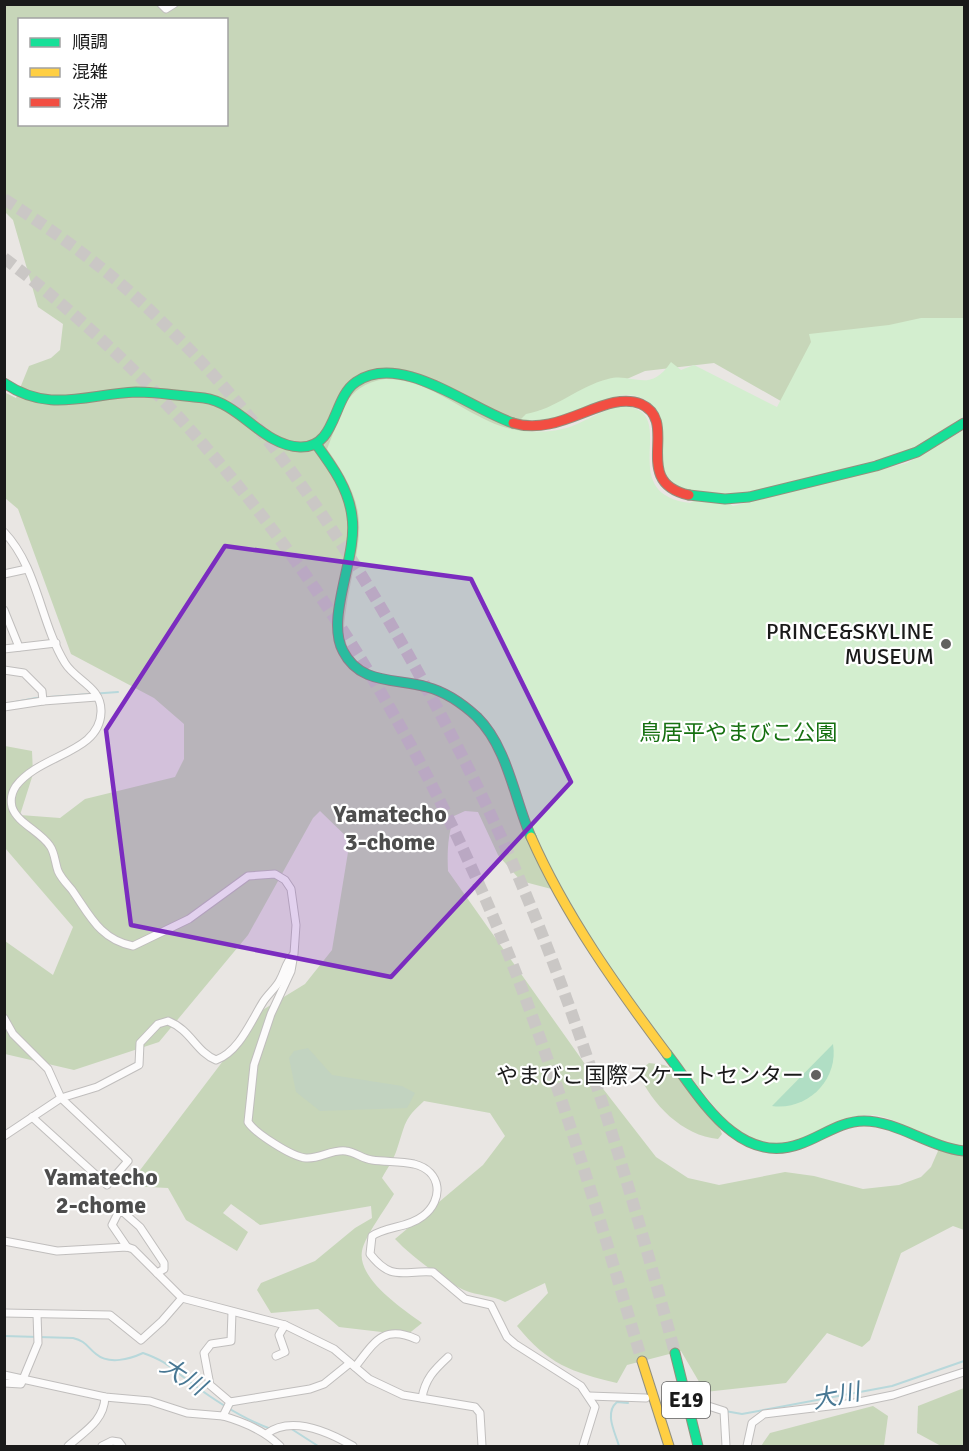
<svg xmlns="http://www.w3.org/2000/svg" width="969" height="1451" font-family="Signika,'Noto Sans JP',sans-serif">
	<style>
		.forest { fill: #c7d6b9; fill-rule: evenodd }
		.cemetery { fill: #c2d3c0 }
		.park { fill: #d3eecf }
		.pitch { fill: #b0dec4 }
		.lines { fill: none; stroke-linecap: round; stroke-linejoin: round }
		.stream { stroke: #b8d8db; stroke-width: 2 }
		.street-tunnel { stroke: #cac7c5; stroke-width: 7; stroke-dasharray: 7 3.5; stroke-linecap: butt }
		.highway-tunnel { stroke: #cac7c5; stroke-width: 12; stroke-dasharray: 12 6; stroke-linecap: butt }
		.street-casing { stroke: #c0bebd; stroke-width: 9 }
		.fast-casing { stroke: #92907d; stroke-width: 11 }
		.slow-casing { stroke: #92907d; stroke-width: 11 }
		.jam-casing { stroke: #92907d; stroke-width: 11 }
		.street { stroke: #fcfbfb; stroke-width: 7 }
		.fast { stroke: #16e098; stroke-width: 9 }
		.slow { stroke: #ffcf43; stroke-width: 9 }
		.jam { stroke: #f24e42; stroke-width: 9 }
		.marked { fill: #7b2cbf; fill-opacity: 0.2; stroke: #7b2cbf; stroke-width: 4.5; stroke-linejoin: round }
		.poi-dot { fill: #626160; stroke: #fff; stroke-width: 2 }
		.labels { text-anchor: middle; stroke-width: 4.5; stroke-linejoin: round; paint-order: stroke }
		.shield { fill: #fff; stroke: #5f5f5f; stroke-width: 1.5 }
		.shield-label { font-size: 21px; font-weight: bold; fill: #1a1a1a }
		.poi-label { font-size: 22px; fill: #1a1a1a; stroke: #fff; text-anchor: end }
		.park-label { font-size: 22px; fill: #167011; stroke: #fff }
		.neighbourhood-label { font-size: 24px; font-weight: bold; fill: #4d4d4d; stroke: #fff }
		.water-label { font-size: 24px; font-style: italic; fill: #487894; stroke: #fff }
	</style>
	<rect width="100%" height="100%" fill="#e9e6e3"/>
	<g class="forest">
		<path d="M5,5h959v374l-164,33 -86,-49 -69,8 -59,26 -47,14 -18,15 2,11 35,74 250,-7 156,-63v789l-11,-4 -52,27 -31,87 -8,7 -35,-14 -41,50 -81,9 -24,-41 -54,14 -10,18c-46,-11 -69,-19 -100,-57l31,-33 -3,-10 -40,19c-13,-7 -27,-6 -41,-12 -21,-10 -53,-34 -69,-51l88,-74 22,-29 -15,-23 -66,-12c-21,19 -18,22 -27,48 -3,10 -10,20 -15,29l12,16c-8,14 -29,42 -32,57 -5,28 41,58 60,72l-15,12 -68,-8 -21,-18 -47,4 -14,-23 4,-7 54,-22 40,-33 17,-10 -1,-12 -111,19 -29,-21 -8,9 25,19 -11,19 -51,-31 -18,-32 -40,-2 133,-175 44,-27 27,-34 18,-110 -30,-29 -7,7 -65,117 -89,107 -85,28 -69,-16v-113l48,34 20,-48 -68,-79v-102l27,5 1,23 -13,41 40,3 25,-19 90,-22 9,-18v-35l-30,-26 -83,-44 -53,-145 -13,-11 -1,-106 12,6 13,-32 22,-8 9,-8 3,-26 -25,-17 -25,-87 -8,-8zM20,20h206v104h-206zM465,811l13,1 20,43 23,26 76,20 337,223 4,27 -7,16 -10,10 -22,8 -36,4 -49,-13 -29,-4 -66,13 -31,-7 -32,-21 -59,-76 -149,-210c-1,-20 0,-36 6,-55z"/>
		<path d="M649,1063c5,1 11,1 15,2 17,6 53,52 58,69l-4,5c-35,-3 -67,-35 -80,-67z"/>
		<polygon points="964,1388 964,1446 941,1446 917,1433 918,1406"/>
		<polygon points="873,1406 888,1416 884,1446 761,1446 770,1433"/>
	</g>
	<polygon class="cemetery" points="308,1048 332,1075 402,1086 415,1093 407,1108 320,1111 296,1092 289,1058 294,1051"/>
	<g class="park">
		<path d="M921,318h43v98l-48,32 -16,6c-39,10 -77,20 -115,29 -15,4 -33,12 -49,12 -23,1 -70,-1 -73,-31 -2,-24 7,-56 -24,-67 -24,-8 -42,11 -64,17 -18,6 -36,7 -54,5l5,-5c30,-5 53,-28 82,-35 25,-7 41,16 63,-17l10,8 13,-5 83,42 34,-65 -2,-8 80,-9z"/>
		<path d="M385,379c52,-1 90,49 140,52 12,1 25,1 37,-2 23,-4 54,-33 78,-18 28,18 -19,84 50,92l5,-3 34,3 4,3 174,-43 57,-33v717c-13,-3 -26,-6 -39,-11 -16,-7 -34,-20 -52,-21 -57,-2 -75,56 -138,14 -23,-23 -43,-51 -63,-77 -47,-60 -91,-121 -124,-190 -13,-28 -24,-55 -35,-84 -7,-19 -11,-37 -23,-54 -13,-17 -34,-33 -55,-39 -30,-9 -72,-2 -87,-37 -7,-15 -3,-30 -1,-45 13,-72 26,-89 -20,-154 15,-35 16,-63 58,-70z"/>
	</g>
	<path class="pitch" d="M833,1044c6,36 -26,67 -61,62z"/>
	<g class="lines">
		<g class="stream">
			<polyline points="5,704 36,698 118,692"/>
			<path d="M4,1336l69,2c13,3 14,9 23,16 13,11 34,5 47,-1 23,8 28,15 47,29 24,18 53,37 81,47"/>
			<polyline points="725,1411 742,1414 892,1386 964,1361"/>
			<polyline points="290,1428 318,1446"/>
			<path d="M619,1446c-4,-14 -15,-33 -2,-44l11,1"/>
		</g>
		<polyline class="street-tunnel" points="651,1398 688,1402"/>
		<g class="highway-tunnel">
			<path d="M4,199c56,36 110,75 157,122 101,97 180,214 248,335 42,76 82,154 115,234 63,150 109,306 151,463"/>
			<path d="M4,258c233,176 399,431 506,700 52,132 92,268 132,403"/>
		</g>
		<g class="street-casing">
			<g id="street">
				<polyline points="161,4 166,9 174,4"/>
				<path d="M4,532c34,36 36,90 61,131 11,18 37,24 36,49 -1,41 -61,42 -85,74 -4,6 -6,13 -4,21 5,16 28,24 38,39 5,7 5,17 8,25 3,7 9,13 14,19 17,24 28,50 61,56l56,-27 59,-43 27,-2 10,6 6,9 5,36 -2,29 -3,17 -20,43 -17,51 -6,57c7,11 44,35 58,36 14,1 26,-9 40,-7 9,1 17,8 26,9 14,2 28,1 42,4 28,7 30,36 9,52 -15,12 -36,10 -51,20l-2,18c22,28 32,16 63,18l32,27 26,6 16,32 8,7 66,42 14,21 -12,39"/>
				<polyline points="4,574 27,569"/>
				<polyline points="4,610 19,647"/>
				<polyline points="4,649 56,643"/>
				<polyline points="4,670 24,673 42,691 43,701"/>
				<polyline points="4,707 43,701 97,697"/>
				<polyline points="4,1018 13,1034 48,1069 61,1098 4,1136"/>
				<path d="M32,1117l75,68 21,-24 -67,-63 36,-11 42,-22 1,-22 18,-19 10,-3c23,9 28,31 48,39 23,-8 35,-39 47,-58 5,-8 13,-14 17,-22 5,-9 6,-18 13,-25"/>
				<polyline points="4,1241 57,1251 127,1247 133,1249 182,1298 285,1325 334,1349 369,1379 403,1395 475,1407 480,1413 482,1446"/>
				<polyline points="127,1247 112,1225 118,1213 123,1212 140,1227 164,1263 164,1269 157,1273"/>
				<path d="M232,1312l-1,29 -20,3 -7,9 6,32 20,17 -7,14c21,6 41,14 57,30"/>
				<polyline points="4,1313 110,1315 141,1340 162,1321 182,1298"/>
				<polyline points="276,1356 285,1352 279,1335 285,1325"/>
				<path d="M355,1367c19,-24 28,-43 61,-28"/>
				<polyline points="4,1375 105,1397 150,1401 187,1413 223,1416"/>
				<polyline points="4,1383 21,1384 38,1343 37,1314"/>
				<polyline points="589,1396 646,1398"/>
				<path d="M422,1398c3,-19 12,-28 26,-41"/>
				<polyline points="230,1402 310,1389 324,1384 350,1363"/>
				<polyline points="699,1403 724,1411 726,1446"/>
				<path d="M266,1434c25,-19 63,-2 87,12"/>
				<path d="M68,1446c17,-15 36,-25 37,-49"/>
				<polyline points="102,1446 112,1441 119,1442 122,1446"/>
				<polyline points="747,1446 752,1423 764,1414 854,1403 893,1395 964,1372"/>
			</g>
		</g>
		<g class="fast-casing">
			<g id="fast">
				<path d="M4,383c46,31 82,11 132,9 22,0 45,4 68,6 36,5 59,48 96,49 37,1 32,-49 56,-65 45,-31 114,27 157,41"/>
				<path d="M316,444c16,22 33,45 36,73 6,40 -27,100 -9,134 17,34 53,27 84,36 19,5 36,17 50,30 31,31 37,81 54,120"/>
				<polyline points="689,495 725,499 749,497 876,466 917,452 964,423"/>
				<path d="M667,1054c32,41 70,113 133,90 21,-7 40,-23 64,-23 33,0 65,26 100,30"/>
				<polyline points="675,1353 698,1446"/>
			</g>
		</g>
		<g class="slow-casing">
			<g id="slow">
				<path d="M531,837c35,79 85,149 136,217"/>
				<polyline points="642,1361 669,1446"/>
			</g>
		</g>
		<g class="jam-casing">
			<path id="jam" d="M513,423c47,15 93,-34 128,-19 40,18 -12,78 48,91"/>
		</g>
		<use href="#street" class="street"/>
		<use href="#fast" class="fast"/>
		<use href="#slow" class="slow"/>
		<use href="#jam" class="jam"/>
	</g>
	<path class="marked" d="M225,546l246,33 100,203 -180,195 -260,-52 -25,-195z"/>
	<g class="poi-dot">
		<circle cx="946" cy="644" r="6"/>
		<circle cx="816" cy="1075" r="6"/>
	</g>
	<g class="labels">
		<rect class="shield" x="662" y="1382" width="48" height="36" rx="4.5"/>
		<g class="shield-label">
			<text x="686" y="1407">E19</text>
		</g>
		<g class="poi-label">
			<text x="934" y="639">PRINCE&amp;SKYLINE<tspan x="934" dy="25">MUSEUM</tspan></text>
			<text x="804" y="1083">やまびこ国際スケートセンター</text>
		</g>
		<g class="park-label">
			<text x="738" y="740">鳥居平やまびこ公園</text>
		</g>
		<g class="neighbourhood-label">
			<text x="390" y="822">Yamatecho<tspan x="390" dy="28">3-chome</tspan></text>
			<text x="101" y="1185">Yamatecho<tspan x="101" dy="28">2-chome</tspan></text>
		</g>
		<g class="water-label">
			<text transform="translate(183 1376) rotate(33)" y="8">大川</text>
			<text transform="translate(836 1396) rotate(-11)" y="8">大川</text>
		</g>
	</g>
	<rect width="969" height="1451" fill="none" stroke="#1a1a1a" stroke-width="12"/>
	<rect x="18" y="18" width="210" height="108" fill="#ffffff" stroke="#a3a3a3" stroke-width="1.5"/>
	<rect x="30" y="38" width="30" height="9" fill="#16e098" stroke="#a3a3a3" stroke-width="1.5"/>
	<text x="72" y="48" font-size="18" fill="#1a1a1a">順調</text>
	<rect x="30" y="68" width="30" height="9" fill="#ffcf43" stroke="#a3a3a3" stroke-width="1.5"/>
	<text x="72" y="78" font-size="18" fill="#1a1a1a">混雑</text>
	<rect x="30" y="98" width="30" height="9" fill="#f24e42" stroke="#a3a3a3" stroke-width="1.5"/>
	<text x="72" y="108" font-size="18" fill="#1a1a1a">渋滞</text>
</svg>
